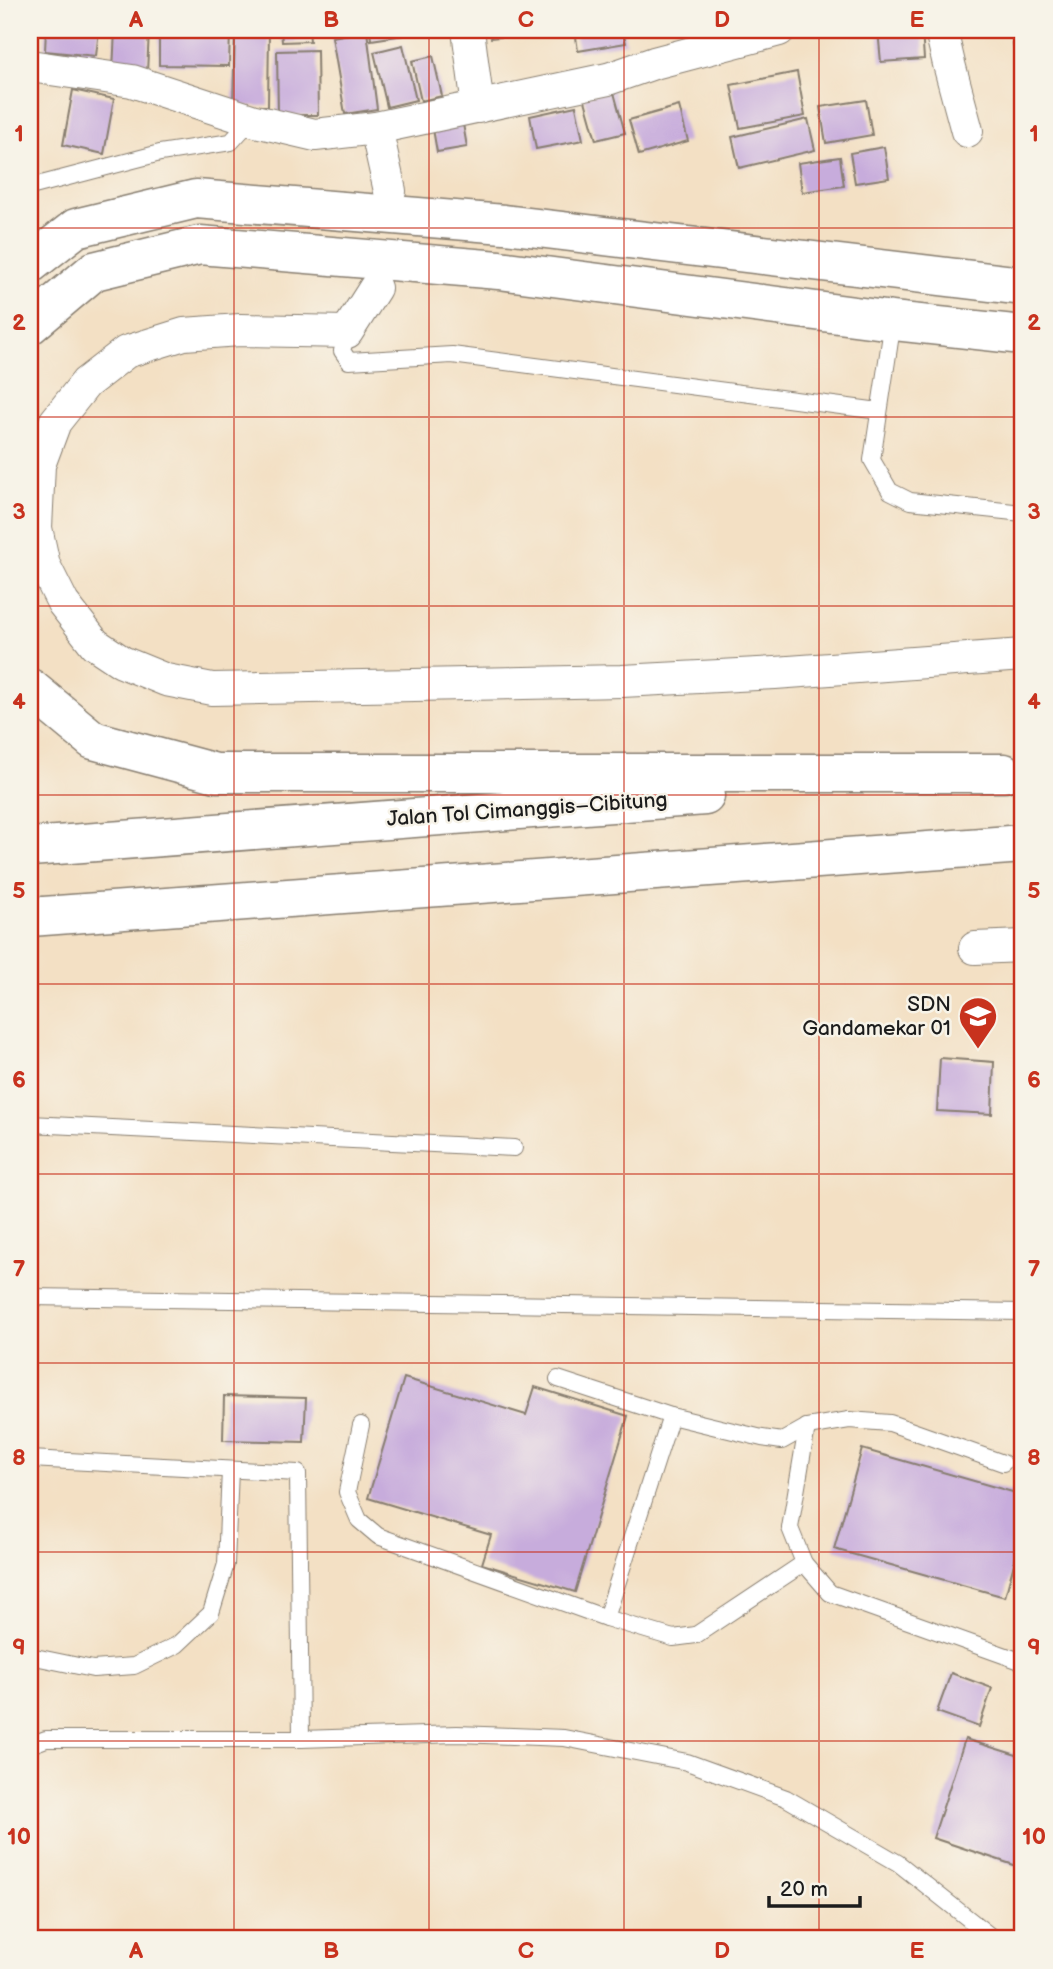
<svg xmlns="http://www.w3.org/2000/svg" width="1053" height="1969" font-family="'Balsamiq Sans',sans-serif">
	<style>
		.building { fill: #c7acdc }
		.lines { fill: none; stroke-linecap: round; stroke-linejoin: round }
		.lane-casing { stroke: #887e70; stroke-width: 18 }
		.street-casing { stroke: #887e70; stroke-width: 34 }
		.highway-casing { stroke: #887e70; stroke-width: 41 }
		.lane { stroke: #fff; stroke-width: 16 }
		.street { stroke: #fff; stroke-width: 32 }
		.highway { stroke: #fff; stroke-width: 38 }
		.grid { fill: none; stroke: #c8321e; stroke-width: 2; stroke-opacity: 0.55 }
		.labels { text-anchor: middle; stroke-width: 5; stroke-linejoin: round; paint-order: stroke }
		.street-label { font-size: 21px; fill: #1c1c1c; stroke: #f7f3e8 }
		.poi-label { font-size: 21px; fill: #1c1c1c; stroke: #f7f3e8; text-anchor: end }
		.neatline { fill: none; stroke: #c8321e; stroke-width: 2.5 }
		.grid-label { font-size: 23px; text-anchor: middle; font-weight: bold; fill: #c8321e }
	</style>
	<rect width="100%" height="100%" fill="#f7f3e8"/>
	<filter id="ink" filterUnits="userSpaceOnUse"><feTurbulence type="fractalNoise" baseFrequency=".0143" numOctaves="2"/><feDisplacementMap in="SourceGraphic" scale="14" xChannelSelector="R" yChannelSelector="G"/><feConvolveMatrix kernelMatrix="1 2 1 2 8 2 1 2 1" color-interpolation-filters="sRGB"/></filter>
	<filter id="wash" filterUnits="userSpaceOnUse"><feTurbulence type="fractalNoise" baseFrequency=".00686" numOctaves="4" result="noise"/><feDisplacementMap in="SourceGraphic" scale="28" xChannelSelector="R" yChannelSelector="G"/><feGaussianBlur stdDeviation="1.57" result="paint"/><feColorMatrix in="noise" values="0 0 0 0 0 0 0 0 0 0 0 0 0 0 0 0 0 1.4 0 .05"/><feComposite in="paint" operator="in"/></filter>
	<g filter="url(#wash)">
		<rect width="100%" height="100%" fill="#f3e0c4"/>
		<g id="blocks">
			<g class="building">
				<polygon points="46,30 99,30 96,56 45,51"/>
				<polygon points="115,30 149,30 147,73 113,71"/>
				<polygon points="159,30 230,30 229,66 159,65"/>
				<polygon points="235,30 269,30 268,106 233,106"/>
				<polygon points="281,30 309,30 310,41 282,42"/>
				<polygon points="370,30 410,30 411,34 371,40"/>
				<polygon points="490,30 551,30 551,32 491,38"/>
				<polygon points="575,30 623,30 626,43 578,51"/>
				<polygon points="878,30 922,30 924,59 881,62"/>
				<polygon points="367,31 377,109 345,114 332,37"/>
				<polygon points="1023,42 1023,89 1022,89 1013,44"/>
				<polygon points="403,45 416,100 387,107 374,52"/>
				<polygon points="317,50 318,115 278,115 277,51"/>
				<polygon points="433,56 442,96 421,101 412,61"/>
				<polygon points="797,72 805,116 740,128 731,85"/>
				<polygon points="613,89 625,133 596,140 584,97"/>
				<polygon points="73,90 114,99 104,154 63,145"/>
				<polygon points="866,100 872,135 826,143 820,107"/>
				<polygon points="576,106 583,140 536,149 530,116"/>
				<polygon points="679,106 688,141 639,155 629,120"/>
				<polygon points="808,119 815,150 739,168 732,137"/>
				<polygon points="463,124 467,147 437,152 433,129"/>
				<polygon points="884,147 889,178 855,183 850,153"/>
				<polygon points="840,157 844,186 802,192 798,163"/>
				<polygon points="940,1058 994,1062 992,1114 937,1111"/>
				<polygon points="404,1378 526,1415 535,1387 628,1416 575,1592 482,1564 491,1535 368,1498"/>
				<polygon points="224,1396 306,1398 304,1442 223,1440"/>
				<polygon points="862,1449 1023,1495 1023,1530 1005,1597 834,1549"/>
				<polygon points="951,1673 992,1688 979,1727 937,1712"/>
				<polygon points="965,1739 1023,1757 1023,1868 933,1838"/>
			</g>
		</g>
	</g>
	<g filter="url(#ink)">
		<use href="#blocks" fill-opacity="0" stroke="#887e70" stroke-width="2"/>
		<g class="lines">
			<g class="lane-casing">
				<g id="lane">
					<polyline points="30,187 160,153 231,142 251,120"/>
					<polyline points="893,321 872,460 890,491 910,501 1023,513"/>
					<polyline points="347,332 342,351 349,361 452,355 879,411"/>
					<polyline points="30,1124 514,1148"/>
					<polyline points="30,1297 1023,1312"/>
					<polyline points="558,1379 671,1416 762,1438 782,1441 807,1427"/>
					<polyline points="361,1425 347,1492 359,1520 378,1536 606,1618 673,1638 696,1635 804,1563"/>
					<polyline points="30,1459 298,1473 301,1739"/>
					<polyline points="1003,1463 890,1423 849,1420 807,1427 790,1528 804,1563 830,1593 1023,1662"/>
					<polyline points="606,1618 671,1416"/>
					<polyline points="30,1656 93,1669 134,1666 177,1645 211,1613 226,1564 230,1470"/>
					<polyline points="30,1745 46,1739 301,1739 457,1734 564,1738 687,1762 786,1798 898,1863 994,1939"/>
				</g>
			</g>
			<g class="street-casing">
				<g id="street">
					<polyline points="468,30 478,107"/>
					<polyline points="941,30 949,64 967,131"/>
					<polyline points="30,66 132,81 251,120 315,135 376,128 608,79 654,63 779,30"/>
					<polyline points="376,128 390,191"/>
					<polyline points="375,288 347,332 240,330 184,334 126,352 86,383 55,422 39,465 36,528 44,565 63,603 95,644 122,662 166,680 212,689 622,681 775,673 1023,655"/>
					<polyline points="975,948 1023,946"/>
				</g>
			</g>
			<g class="highway-casing">
				<g id="highway">
					<polyline points="30,264 76,228 196,199 504,224 1023,286"/>
					<polyline points="30,325 94,271 200,245 499,270 893,321 1023,335"/>
					<polyline points="30,688 93,740 216,773 1004,773"/>
					<polyline points="30,847 705,796"/>
					<polyline points="30,917 1023,844"/>
				</g>
			</g>
			<use href="#lane" class="lane"/>
			<use href="#street" class="street"/>
			<use href="#highway" class="highway"/>
		</g>
	</g>
	<path class="grid" d="M234,30v1909M429,30v1909M624,30v1909M819,30v1909M30,228h993M30,417h993M30,606h993M30,795h993M30,984h993M30,1174h993M30,1363h993M30,1552h993M30,1741h993"/>
	<defs>
		<g id="school-pin" transform="scale(2.0125)"><path d="M0 17L-7.5 6A9.5 9.5 0 1 1 7.5 6Z" fill="#c8321e" stroke="#f7f3e8"/><path d="M0-5L7-2L0 1L-7-2ZM-4 1L0 2.5L4 1V4Q0 6-4 4Z" fill="#fff"/></g>
	</defs>
	<g fill-rule="evenodd">
		<use href="#school-pin" x="978" y="1016"/>
	</g>
	<g class="labels">
		<g class="street-label">
			<text transform="translate(527 809) rotate(-4)" y="7">Jalan Tol Cimanggis–Cibitung</text>
		</g>
		<g class="poi-label">
			<text x="951" y="1011">SDN<tspan x="951" dy="24">Gandamekar 01</tspan></text>
		</g>
	</g>
	<rect width="1053" height="1969" fill="none" stroke="#f7f3e8" stroke-width="77"/>
	<path d="M769 1896v10h91v-10" fill="none" stroke="#1c1c1c" stroke-width="3.5"/>
	<text x="780" y="1896" font-size="21" fill="#1c1c1c" stroke="#f7f3e8" stroke-width="5" paint-order="stroke">20 m</text>
	<rect x="38" y="38" width="976" height="1892" class="neatline"/>
	<g class="grid-label">
		<text x="136" y="27">A</text>
		<text x="331" y="27">B</text>
		<text x="526" y="27">C</text>
		<text x="722" y="27">D</text>
		<text x="917" y="27">E</text>
		<text x="19" y="141">1</text>
		<text x="1034" y="141">1</text>
		<text x="19" y="330">2</text>
		<text x="1034" y="330">2</text>
		<text x="19" y="519">3</text>
		<text x="1034" y="519">3</text>
		<text x="19" y="709">4</text>
		<text x="1034" y="709">4</text>
		<text x="19" y="898">5</text>
		<text x="1034" y="898">5</text>
		<text x="19" y="1087">6</text>
		<text x="1034" y="1087">6</text>
		<text x="19" y="1276">7</text>
		<text x="1034" y="1276">7</text>
		<text x="19" y="1465">8</text>
		<text x="1034" y="1465">8</text>
		<text x="19" y="1655">9</text>
		<text x="1034" y="1655">9</text>
		<text x="19" y="1844">10</text>
		<text x="1034" y="1844">10</text>
		<text x="136" y="1958">A</text>
		<text x="331" y="1958">B</text>
		<text x="526" y="1958">C</text>
		<text x="722" y="1958">D</text>
		<text x="917" y="1958">E</text>
	</g>
</svg>
